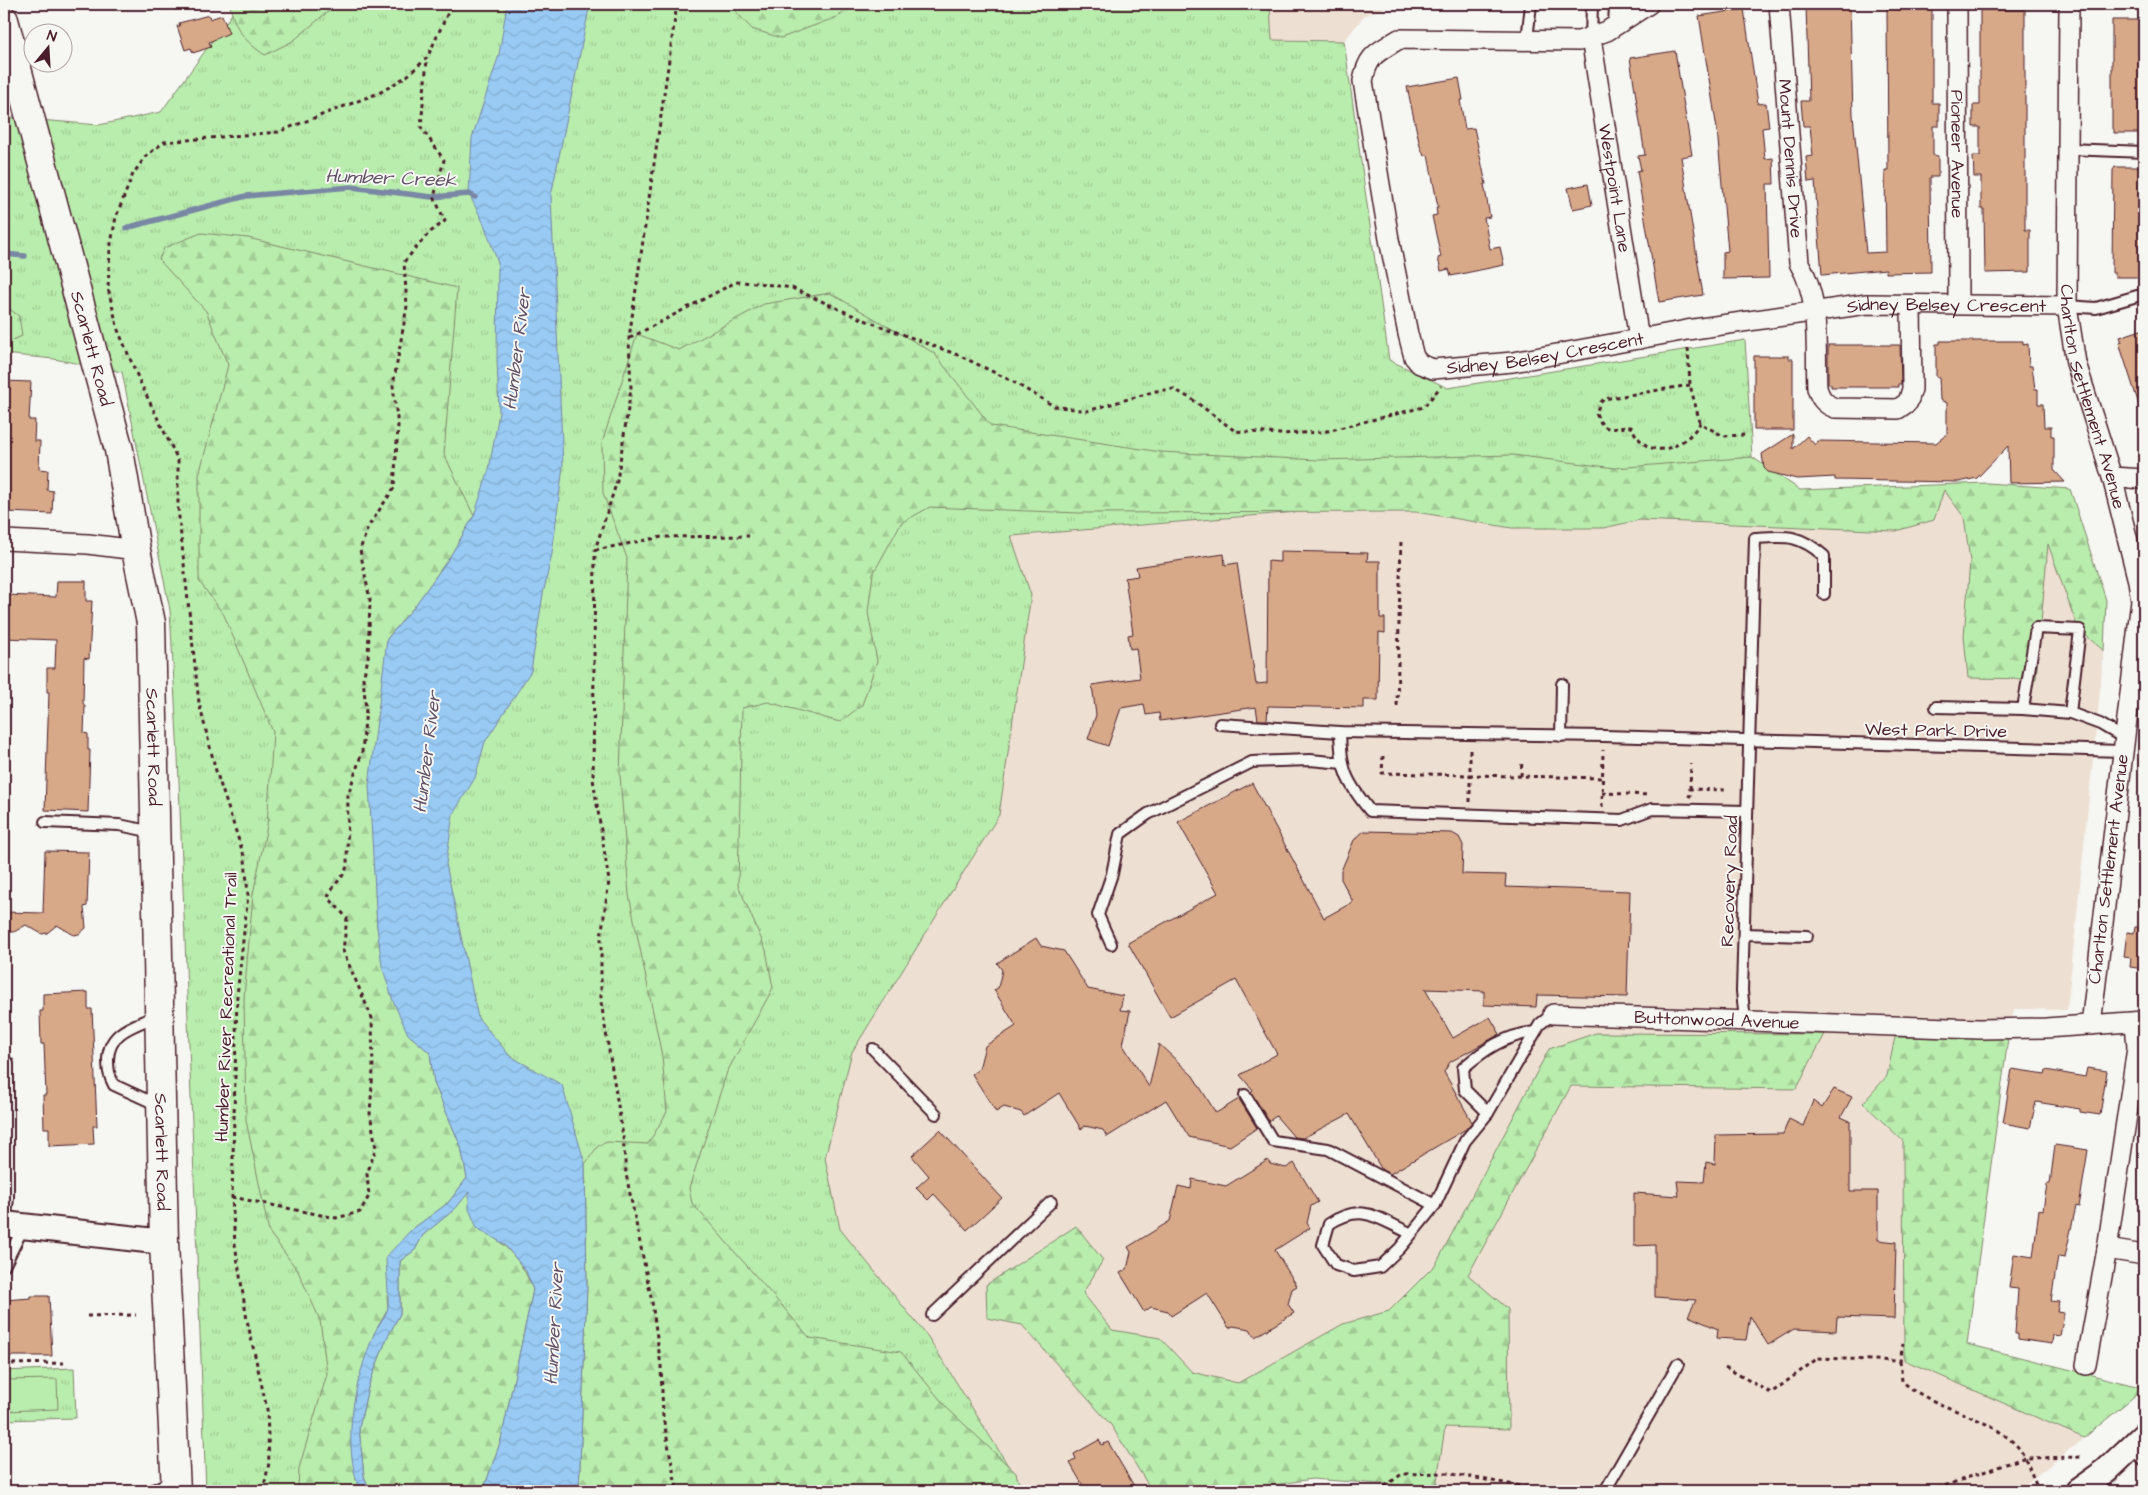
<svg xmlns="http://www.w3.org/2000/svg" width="2148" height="1495" font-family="'Architects Daughter',sans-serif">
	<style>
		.built { fill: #eddfd2 }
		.grass { fill: url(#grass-tufts); stroke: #82866c }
		.forest { fill: url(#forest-firs); stroke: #82866c }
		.pitch { fill: #b9edad; stroke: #82866c }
		.water { fill: url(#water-waves); stroke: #7986a4 }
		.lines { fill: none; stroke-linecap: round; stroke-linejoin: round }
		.stream { stroke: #7986a4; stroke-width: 5.5 }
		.building { fill: #d7a989; stroke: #4a1f2b }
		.service-casing { stroke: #4a1f2b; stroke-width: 14 }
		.minor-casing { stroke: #4a1f2b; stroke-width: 22 }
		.tertiary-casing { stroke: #4a1f2b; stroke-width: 28 }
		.secondary-casing { stroke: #4a1f2b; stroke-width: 31 }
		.path { stroke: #4a1f2b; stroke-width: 3; stroke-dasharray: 4 4; stroke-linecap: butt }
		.service { stroke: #f6f6f2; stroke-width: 10 }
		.minor { stroke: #f6f6f2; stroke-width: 19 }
		.tertiary { stroke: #f6f6f2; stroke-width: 24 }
		.secondary { stroke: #f6f6f2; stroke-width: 28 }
		.labels { text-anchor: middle; stroke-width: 4; stroke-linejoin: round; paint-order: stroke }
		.street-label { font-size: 18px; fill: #4a1f2b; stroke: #f6f6f2 }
		.water-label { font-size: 19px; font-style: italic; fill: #615267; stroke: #f6f6f2 }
	</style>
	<defs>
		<pattern id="grass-tufts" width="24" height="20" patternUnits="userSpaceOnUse" patternTransform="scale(1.25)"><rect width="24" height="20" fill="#b9edad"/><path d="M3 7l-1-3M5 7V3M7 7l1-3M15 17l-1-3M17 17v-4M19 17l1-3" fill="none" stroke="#a1cb95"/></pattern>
		<pattern id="forest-firs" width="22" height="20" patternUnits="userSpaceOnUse" patternTransform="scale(1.25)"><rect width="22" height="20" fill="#b9edad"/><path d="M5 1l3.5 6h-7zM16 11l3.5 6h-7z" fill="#a1cb95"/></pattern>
		<pattern id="water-waves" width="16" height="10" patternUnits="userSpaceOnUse" patternTransform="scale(1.25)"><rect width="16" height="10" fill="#98caf4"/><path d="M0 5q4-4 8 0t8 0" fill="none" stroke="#84add1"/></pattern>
	</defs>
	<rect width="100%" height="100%" fill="#f6f6f2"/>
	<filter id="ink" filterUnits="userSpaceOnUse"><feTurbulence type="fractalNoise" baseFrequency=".02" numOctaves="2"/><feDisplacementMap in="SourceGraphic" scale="10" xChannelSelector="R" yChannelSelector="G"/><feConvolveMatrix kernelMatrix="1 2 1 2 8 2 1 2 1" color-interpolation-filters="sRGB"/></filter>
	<g filter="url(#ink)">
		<g class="built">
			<polygon points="1230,4 1569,4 1558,7 1385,7 1364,16 1344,41 1272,40"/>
			<polygon points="1752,457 1800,490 1987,483 2070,489 2106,600 2104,651 2067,1010 2014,1009 2008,1038 1853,1035 1895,1037 1887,1076 1863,1103 1903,1141 1904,1360 2084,1438 2026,1484 2002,1491 1453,1491 1436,1488 1312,1479 1216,1491 1024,1491 928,1337 840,1229 825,1158 852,1052 908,963 1031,595 1011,536 1571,489"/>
		</g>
		<g class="grass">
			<polygon points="239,4 1227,4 1270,7 1272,40 1344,41 1389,360 1448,388 1745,340 1752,457 1571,489 1011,536 1031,595 999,815 852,1052 825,1158 840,1229 928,1337 1024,1491 206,1491 178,756 170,610 122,372 54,359 4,354 4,117 99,125 161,112"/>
			<polygon points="74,1368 76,1418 4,1420 4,1371"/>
		</g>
		<g class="forest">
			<path d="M230,4h105l-4,5 -38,32 -28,14c-19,-12 -32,-28 -35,-51z"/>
			<polygon points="733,4 856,4 837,17 781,38 752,29 737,13"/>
			<polygon points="201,233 248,238 457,288 444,454 474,516 449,558 414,607 387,639 374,861 377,927 408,1034 430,1053 434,1083 461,1147 467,1178 448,1203 411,1230 387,1296 388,1309 374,1334 359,1383 356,1479 360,1491 298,1489 299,1468 327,1374 320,1320 298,1271 269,1232 246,1120 244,998 253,894 267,826 273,732 224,615 199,581 199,475 228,365 206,311 159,260 164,248"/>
			<polygon points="830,293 934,353 991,426 1161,452 1319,460 1513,455 1615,468 1752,457 1800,490 1987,483 2070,489 2106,600 2104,651 2078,629 2048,544 2036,679 1968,678 1964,636 1970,561 1964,517 1944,490 1934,520 1896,531 1640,520 1603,528 1512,528 1416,512 1079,513 930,507 901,523 873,574 868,612 877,661 862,705 840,722 768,702 742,708 738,885 766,950 773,988 727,1072 689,1188 692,1203 810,1338 901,1352 947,1408 1016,1473 1021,1491 579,1491 587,1285 585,1164 598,1146 607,1142 648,1144 667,1112 662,1056 629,895 620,775 627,558 603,493 602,443 637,334 679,350 764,304"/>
			<polygon points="4,305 19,316 22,336 4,344"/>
			<polygon points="1596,1033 1825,1034 1796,1089 1571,1086 1468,1275 1508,1309 1509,1429 1445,1427 1436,1488 1312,1479 1236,1491 1152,1491 1111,1425 1022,1325 987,1318 986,1285 1076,1226 1103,1260 1083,1293 1112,1330 1160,1338 1192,1372 1238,1383 1343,1324 1389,1311 1436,1264 1549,1049"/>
			<polygon points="1895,1037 2008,1038 1967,1344 2144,1388 2084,1438 1904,1360 1903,1141 1863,1103 1887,1076"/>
			<path d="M469,1191l8,37c28,13 46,34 56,62l-32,150 -18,51h-113l-6,-15 -5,-48 9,-41 19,-49 13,-24v-53l15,-11 8,-15 32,-26z"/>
		</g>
		<polygon class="pitch" points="57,1379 58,1409 4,1411 4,1380"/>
		<path class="water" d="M507,4h83l-39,192 12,270 -11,88 -9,40 -12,77 -46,71 -10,36 -22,36 -7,50 32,154 32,38 52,29 23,79 2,121 -8,206h-96l18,-51 32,-150 -7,-19 -22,-27 -27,-16 -8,-19v-17l-14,17 -32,26 -8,15 -15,11v53l-13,24 -19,49 -9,41 5,48 6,15h-10c-19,-50 -6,-108 14,-157 3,-8 10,-15 13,-23 3,-9 -1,-43 -1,-54l25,-27 37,-27 19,-25 -6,-31 -27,-64 -4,-30 -22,-19 -15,-33 -11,-35 -5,-39 -8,-142 18,-146 27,-32 35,-49 25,-42 15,-47 10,-56 -2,-54 1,-96 -14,-39 -15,-30 3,-56 27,-83z"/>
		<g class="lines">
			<g class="stream">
				<polyline points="126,228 246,196 351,187 432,197 469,194 475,197"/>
				<polyline points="4,254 25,256"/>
			</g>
		</g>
		<g class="building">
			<polygon points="1850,5 1853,115 1866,253 1886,252 1885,170 1888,170 1887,8 1932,8 1932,103 1939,103 1939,126 1933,126 1933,155 1938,156 1938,177 1930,177 1931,272 1886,273 1886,269 1822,275 1815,181 1808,182 1806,157 1813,156 1810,126 1803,126 1801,101 1809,101 1806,6"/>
			<polygon points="1744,9 1758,104 1766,103 1769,127 1762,128 1765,159 1773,158 1774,184 1767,184 1769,278 1723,279 1723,252 1728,251 1717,129 1699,16"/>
			<polygon points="1980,10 2025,10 2025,230 2030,230 2030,272 1985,273 1984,209 1981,209 1981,177 1974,177 1973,156 1980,156 1980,127 1973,127 1973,105 1980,105"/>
			<polygon points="209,15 210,19 222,15 229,33 209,42 211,47 193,53 191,48 185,50 177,26 180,26 179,23"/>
			<polygon points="2112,20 2144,20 2144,133 2114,133 2114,129 2112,129"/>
			<polygon points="1675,51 1692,155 1681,157 1703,295 1659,302 1637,171 1641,170 1638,156 1645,155 1630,58"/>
			<polygon points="1459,78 1463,100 1460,100 1465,129 1474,128 1486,184 1484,184 1490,217 1484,218 1490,249 1500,247 1504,265 1451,276 1449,269 1441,271 1438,258 1441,257 1432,216 1437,215 1436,207 1438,207 1428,155 1424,156 1420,146 1407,87"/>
			<polygon points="2115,167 2144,167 2144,277 2115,277 2115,273 2112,273 2113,170"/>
			<polygon points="1588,184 1592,205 1573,209 1568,188"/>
			<polygon points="2144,329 2144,411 2141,411 2119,343 2122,342 2120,337"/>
			<polygon points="1940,341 2023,341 2023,345 2028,344 2029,366 2032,366 2035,389 2038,389 2038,404 2043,404 2044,427 2051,427 2051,436 2054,436 2054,470 2065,482 2009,483 2008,446 1977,478 1959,482 1835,480 1835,477 1797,479 1768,472 1764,468 1762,454 1793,434 1793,449 1807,436 1815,445 1818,441 1936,443 1947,434 1947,403 1940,400 1939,377 1936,377 1936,344 1940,344"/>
			<polygon points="1828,345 1900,345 1901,384 1898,384 1898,387 1831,387 1831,384 1828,384"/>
			<polygon points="1754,356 1789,356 1789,359 1793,359 1793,430 1754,430"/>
			<polygon points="4,381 31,382 29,420 35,420 34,441 40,441 39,469 48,470 47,490 53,491 52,514 7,512 8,492 4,492"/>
			<polygon points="1280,551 1368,553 1367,561 1380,561 1380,618 1385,618 1385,633 1379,632 1378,700 1364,700 1364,708 1268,706 1267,720 1258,720 1256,707 1160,721 1159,713 1146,715 1144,704 1121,708 1108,746 1088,739 1096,715 1092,685 1140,678 1136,648 1130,649 1128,635 1133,634 1125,578 1138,576 1136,567 1224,554 1225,565 1237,563 1256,684 1267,683 1268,561 1280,562"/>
			<polygon points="57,581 86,581 86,601 92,601 89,659 84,658 83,703 85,706 84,733 88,734 88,750 90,750 88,812 45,810 49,692 47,692 47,668 55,668 56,640 4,638 5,595 56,597"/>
			<polygon points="1252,783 1324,918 1353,902 1341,879 1341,871 1354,840 1364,831 1452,833 1459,837 1463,845 1462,874 1506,875 1505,887 1630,891 1627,997 1537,995 1536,1007 1484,1005 1484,991 1425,989 1453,1038 1490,1017 1500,1034 1450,1062 1444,1072 1472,1122 1466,1129 1390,1174 1382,1170 1349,1114 1303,1138 1294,1137 1276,1116 1269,1121 1251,1092 1253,1090 1240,1075 1277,1054 1236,980 1170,1017 1128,943 1218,893 1178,822"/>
			<polygon points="45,851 89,852 87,906 84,907 86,928 79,934 74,935 57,925 47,933 42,934 26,925 14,932 4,932 4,912 43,913"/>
			<polygon points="2135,927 2144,927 2144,969 2130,967 2131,958 2124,957 2127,932 2134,933"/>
			<polygon points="1036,938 1041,946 1064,951 1088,989 1123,996 1120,1010 1130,1011 1123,1045 1149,1087 1159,1044 1193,1076 1216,1113 1239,1099 1257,1128 1230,1146 1189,1137 1166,1100 1107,1137 1103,1130 1085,1126 1081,1129 1059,1093 1024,1116 1021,1112 1004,1107 996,1112 972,1074 979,1069 985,1046 1016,1026 994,990 998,988 1002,970 997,963"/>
			<polygon points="88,992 88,1009 92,1009 97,1126 93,1126 94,1144 49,1146 49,1128 44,1128 43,1095 46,1095 44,1044 41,1044 40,1011 43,1011 43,994"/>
			<polygon points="2087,1068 2107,1071 2100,1115 2080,1112 2080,1109 2036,1102 2030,1128 2003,1123 2012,1069 2045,1074 2046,1070 2085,1077"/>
			<polygon points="1834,1089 1852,1097 1841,1117 1850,1121 1850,1191 1878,1191 1878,1240 1896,1242 1894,1319 1837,1317 1836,1331 1794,1329 1768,1345 1750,1316 1746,1340 1717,1338 1718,1329 1688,1316 1696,1300 1655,1297 1655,1245 1634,1246 1634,1193 1679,1196 1677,1181 1704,1182 1706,1162 1715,1164 1716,1135 1783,1134 1789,1119 1803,1126 1813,1101 1822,1108"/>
			<polygon points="940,1130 1002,1198 967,1230 934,1194 928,1200 916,1188 929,1176 912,1156"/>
			<polygon points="2055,1145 2088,1150 2079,1207 2076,1206 2065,1257 2058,1256 2051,1301 2059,1302 2057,1312 2064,1313 2060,1336 2053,1335 2052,1344 2018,1339 2018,1334 2015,1334 2018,1289 2009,1288 2014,1254 2033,1257 2039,1209 2043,1210 2047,1184 2050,1184"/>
			<polygon points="1268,1160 1270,1164 1286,1168 1294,1163 1318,1202 1311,1206 1307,1223 1310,1228 1275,1250 1297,1286 1292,1289 1288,1304 1294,1313 1255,1337 1250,1329 1233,1326 1229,1328 1207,1293 1171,1316 1168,1311 1151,1307 1144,1312 1120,1273 1127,1269 1131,1252 1128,1247 1170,1221 1178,1186 1191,1189 1192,1179 1226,1186"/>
			<polygon points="31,1296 49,1296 52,1356 4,1356 4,1300 31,1298"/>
			<polygon points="1099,1440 1102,1445 1108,1442 1137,1491 1086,1491 1070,1463 1076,1459 1074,1454"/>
		</g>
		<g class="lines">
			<g class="service-casing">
				<g id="service">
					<polyline points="1614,26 1615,4"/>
					<polyline points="1591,38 1592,4"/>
					<polyline points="1527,40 1531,4"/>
					<polyline points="2068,149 2144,152"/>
					<polyline points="2067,306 2096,308 2144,294"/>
					<polyline points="1936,707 2023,709 2036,628 2080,630 2070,713"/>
					<polyline points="2023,709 2070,713 2100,724 2124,738"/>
					<polyline points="1220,724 1340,732 1604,736 2122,751"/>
					<path d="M1340,732c1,39 6,49 30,79l252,9 30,-11 95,2"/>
					<polyline points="1561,736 1562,684"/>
					<polyline points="45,822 119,825 153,832"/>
					<polyline points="1744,934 1807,936"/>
					<polyline points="1111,944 1098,915 1112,874 1120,834 1148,814 1252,762 1310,760 1343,763"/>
					<path d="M156,1016c-22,10 -47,15 -48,43 0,11 1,17 6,26l46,21"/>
					<path d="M1745,1021l-3,-30 13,-453c32,-2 44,-4 69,18v38"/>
					<polyline points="873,1049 936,1114"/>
					<polyline points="1245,1095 1273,1141 1328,1149 1435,1205"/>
					<path d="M1488,1113l-23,-23 -2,-22c22,-19 43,-33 72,-36"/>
					<polyline points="5,1224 8,1198 8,1063"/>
					<path d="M1410,1233c-33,-15 -48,-31 -81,-9l-6,21 13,20 18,6 26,-4 20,-19 35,-43 30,-64 23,-28 52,-89 13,-10"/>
					<polyline points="4,1266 24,1226"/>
					<polyline points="932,1315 1051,1202"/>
					<polyline points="2132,1447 2144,1461"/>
					<polyline points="151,1491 174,1480"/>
					<polyline points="1605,1491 1678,1364"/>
				</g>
			</g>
			<g class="minor-casing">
				<g id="minor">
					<path id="s1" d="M1649,4l-42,27 -28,10 -180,-2c-22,14 -31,15 -36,42l26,158 19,95 6,23 6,7 13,5 80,-7 174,-32 180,-26 200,2"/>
					<path id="s2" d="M1779,4l20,259c22,36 16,84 18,125 3,10 7,16 18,20l63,1 10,-7 4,-13 -1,-84"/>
					<path id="s3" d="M1957,4l1,300"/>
					<path id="s4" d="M2069,4l-2,302 9,57 36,114 26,104 3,19 -50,425"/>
					<path id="s5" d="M1591,38l48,301"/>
					<polyline points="2112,477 2144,479"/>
					<polyline points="4,540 88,544 136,550"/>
					<path id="s6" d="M1553,1014l426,15 67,-1 98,-7"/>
					<polyline points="2107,1249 2144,1255"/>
					<polyline points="2086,1365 2107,1249 2137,1048 2135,1022"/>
				</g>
			</g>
			<g class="tertiary-casing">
				<g id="tertiary">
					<polyline points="4,1224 164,1242"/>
					<polyline points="2078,1491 2106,1471 2144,1435"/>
				</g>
			</g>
			<g class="secondary-casing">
				<g id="secondary">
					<path id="s7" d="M4,20l115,430 17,100 15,73 13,619 12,249"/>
				</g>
			</g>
			<g class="path">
				<polyline points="677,4 629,338 631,389 617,481 595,550 593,779 609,881 601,937 601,1002 623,1136 626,1174 652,1302 661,1366 663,1417 677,1491"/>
				<polyline points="630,338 736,282 758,283 792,288 859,318 958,355 1010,380 1054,406 1087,411 1156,391 1174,389 1193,400 1235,431 1280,434 1323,432 1424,407 1441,386"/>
				<polyline points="1688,348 1690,385 1700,423 1723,436 1746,435"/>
				<path d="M1690,385l-86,14 -4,4 -4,10c8,22 16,14 35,14 3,4 5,10 9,13 19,21 49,2 60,-17"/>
				<polyline points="595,550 662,537 749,536"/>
				<polyline points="1397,706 1401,540"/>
				<polyline points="1383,756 1382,773 1603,778"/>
				<polyline points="1521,776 1522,760"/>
				<polyline points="1690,789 1691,764"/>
				<polyline points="1602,793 1649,795"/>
				<polyline points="1688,795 1690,796 1690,789 1727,790"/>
				<polyline points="1470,802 1470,748"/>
				<polyline points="1602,807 1603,750"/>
				<path d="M232,1197l104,21 24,-6 9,-16 -2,-22 9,-26 -6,-35 3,-43 -1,-52 -29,-67 4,-33 -19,-21c5,-14 15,-17 19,-31l1,-71 14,-43 4,-43 -3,-31 5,-19 2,-59 -10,-50 8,-23 26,-39 4,-62 -5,-40 14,-80 -3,-44 25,-29 16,-12 -11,-24 10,-37 -23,-33 6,-68"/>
				<polyline points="87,1316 136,1315"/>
				<path d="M1900,1361l2,20c34,30 82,32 114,64 10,10 15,29 21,42"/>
				<polyline points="4,1364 66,1363"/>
				<polyline points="1725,1367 1771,1393 1818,1358 1900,1361 1903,1344"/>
				<polyline points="263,1491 269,1463 267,1409 247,1320 235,1244 232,1197 237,996 248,895 245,859 216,771 199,703 178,508 178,460 139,380 118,330 108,288 110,249 116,217 133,174 146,156 164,142 278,132 381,92 407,76 427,58 452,4"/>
				<polyline points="1378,1491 1402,1474 1447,1473 1549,1491"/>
				<polyline points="1930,1491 2023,1458 2084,1457"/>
			</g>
			<use href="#service" class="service"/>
			<use href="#minor" class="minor"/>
			<use href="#tertiary" class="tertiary"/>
			<use href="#secondary" class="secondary"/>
		</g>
	</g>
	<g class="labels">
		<g class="street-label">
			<text dy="6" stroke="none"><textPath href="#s3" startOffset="150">Pioneer Avenue</textPath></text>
			<text dy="6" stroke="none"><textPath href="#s2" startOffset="155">Mount Dennis Drive</textPath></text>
			<text dy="6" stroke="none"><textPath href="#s5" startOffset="152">Westpoint Lane</textPath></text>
			<text dy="6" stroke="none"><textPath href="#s1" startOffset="1140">Sidney Belsey Crescent</textPath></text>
			<text dy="6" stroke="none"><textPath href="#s7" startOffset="340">Scarlett Road</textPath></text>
			<text dy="6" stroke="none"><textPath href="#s1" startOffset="735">Sidney Belsey Crescent</textPath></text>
			<text dy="6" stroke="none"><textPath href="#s4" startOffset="396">Charlton Settlement Avenue</textPath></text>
			<text transform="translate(1936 730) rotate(1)" y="6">West Park Drive</text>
			<text dy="6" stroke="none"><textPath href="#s7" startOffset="745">Scarlett Road</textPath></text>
			<text transform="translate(2108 869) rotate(-83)" y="6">Charlton Settlement Avenue</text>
			<text transform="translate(1729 881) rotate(-88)" y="6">Recovery Road</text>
			<text transform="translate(226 1007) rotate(-88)" y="6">Humber River Recreational Trail</text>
			<text dy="6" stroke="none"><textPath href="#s6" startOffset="164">Buttonwood Avenue</textPath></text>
			<text dy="6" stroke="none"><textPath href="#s7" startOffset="1150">Scarlett Road</textPath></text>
		</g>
		<g class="water-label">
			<text transform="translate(391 177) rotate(2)" y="7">Humber Creek</text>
			<text transform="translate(516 349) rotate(-83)" y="7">Humber River</text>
			<text transform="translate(426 752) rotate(-83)" y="7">Humber River</text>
			<text transform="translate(553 1324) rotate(-87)" y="7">Humber River</text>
		</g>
	</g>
	<rect width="2148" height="1495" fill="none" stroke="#f6f6f2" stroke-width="20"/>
	<rect x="10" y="10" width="2128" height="1475" fill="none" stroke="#4a1f2b" stroke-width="2" filter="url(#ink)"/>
	<g transform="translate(48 48) rotate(18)"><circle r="24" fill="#f6f6f2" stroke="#b1a0a2"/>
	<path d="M0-4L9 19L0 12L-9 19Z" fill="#4a1f2b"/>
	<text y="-8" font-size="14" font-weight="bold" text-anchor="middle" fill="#4a1f2b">N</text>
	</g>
</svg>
